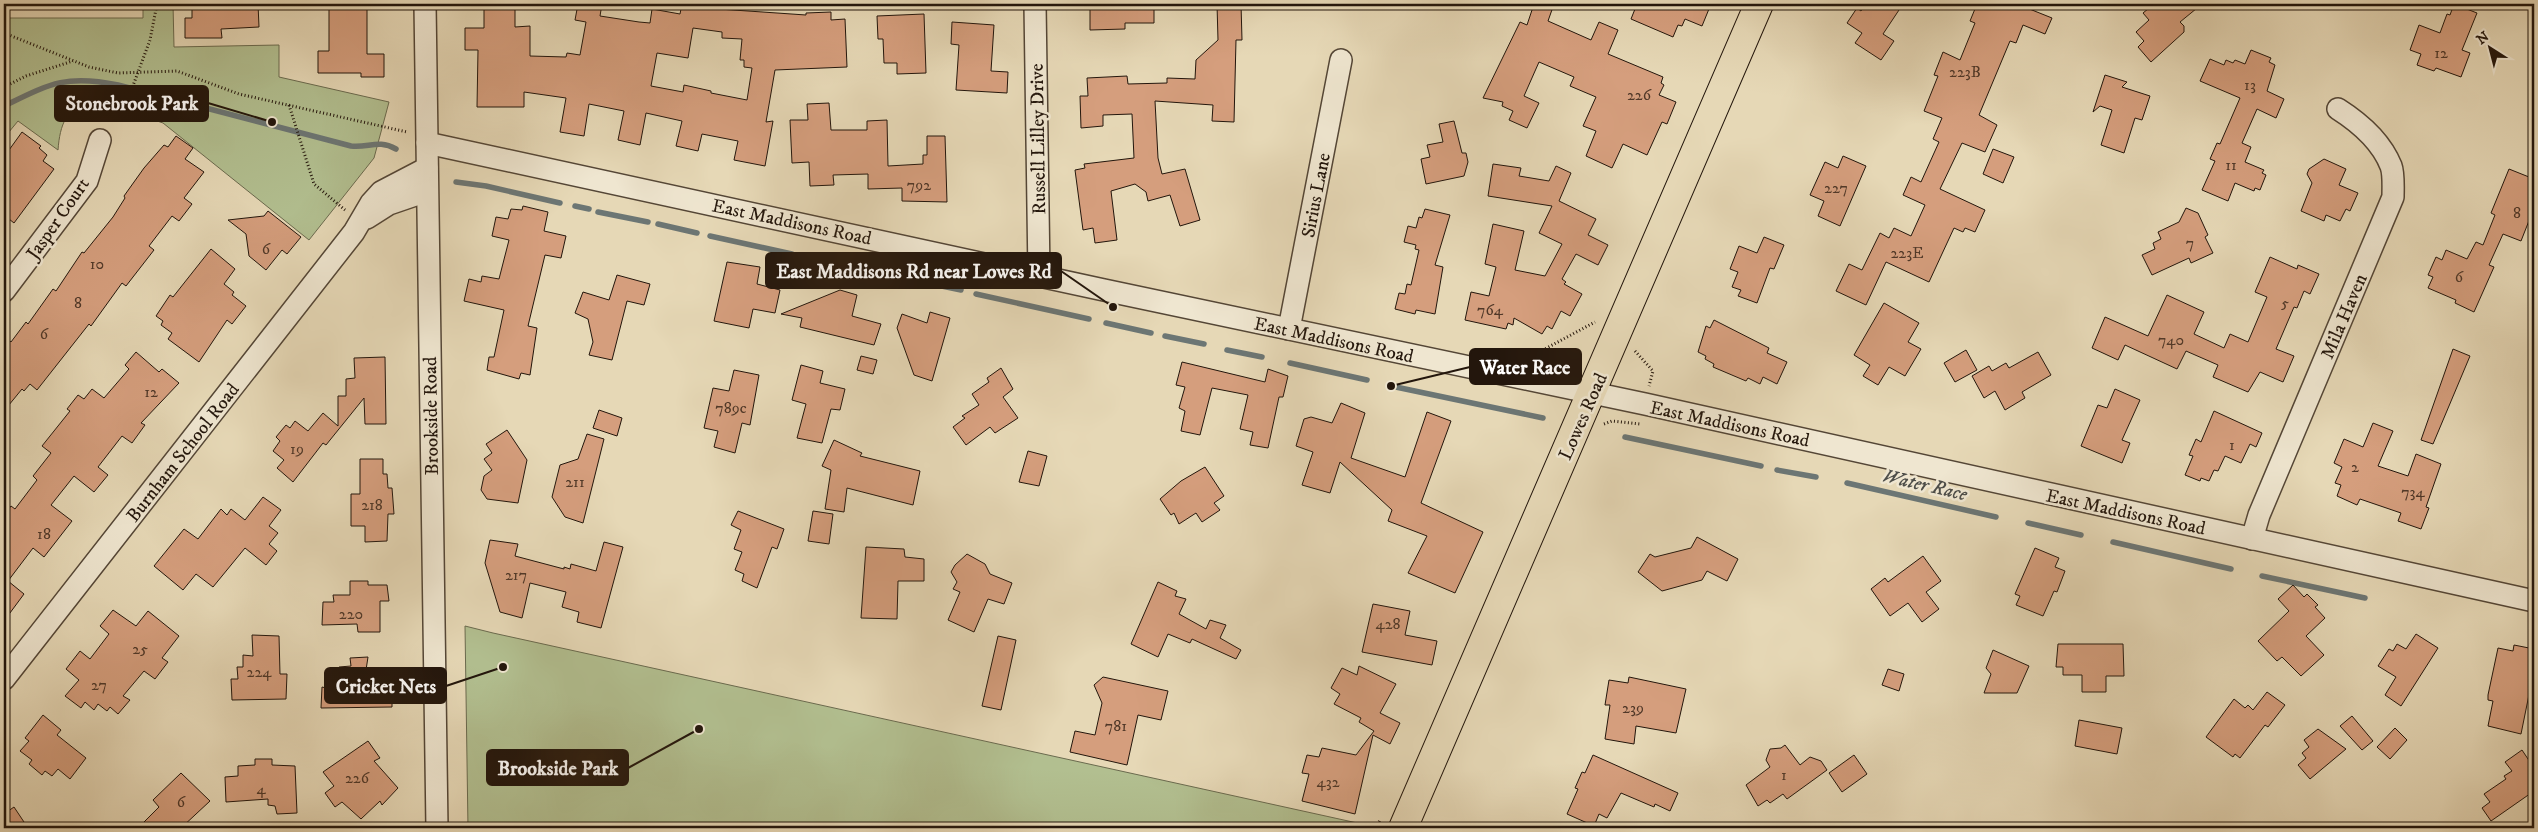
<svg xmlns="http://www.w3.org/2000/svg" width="2538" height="832" font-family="'IM FELL DW Pica',serif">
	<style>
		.green { fill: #b2bf90; stroke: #6a6a4e }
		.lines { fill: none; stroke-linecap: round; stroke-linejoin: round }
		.stream { stroke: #6c7674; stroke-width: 5.5 }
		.building { fill: #d59e7d; stroke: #23160c; fill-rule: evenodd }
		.minor-casing { stroke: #544636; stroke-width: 24 }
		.major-casing { stroke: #23160c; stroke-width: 30 }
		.path { stroke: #23160c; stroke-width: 3; stroke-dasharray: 1 2.5; stroke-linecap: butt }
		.minor { stroke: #efe6d0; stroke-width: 21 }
		.major { stroke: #e6d8b6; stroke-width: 28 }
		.labels { text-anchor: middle; stroke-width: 5; stroke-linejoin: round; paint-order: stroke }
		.number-label { font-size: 16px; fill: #503828 }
		.street-label { font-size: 19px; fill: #23160c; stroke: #efe6d0 }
		.water-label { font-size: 20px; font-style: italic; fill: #4e4e49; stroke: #efe6d0 }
		.leader { fill: none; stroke: #23160c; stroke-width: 2 }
		.callout-dot { fill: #23160c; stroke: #efe6d0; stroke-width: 2 }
		.callout { fill: #23160c; stroke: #23160c; stroke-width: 2 }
		.callout-label { font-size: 20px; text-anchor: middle; font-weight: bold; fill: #fff }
	</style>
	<rect width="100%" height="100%" fill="#e6d8b6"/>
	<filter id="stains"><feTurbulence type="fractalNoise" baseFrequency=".004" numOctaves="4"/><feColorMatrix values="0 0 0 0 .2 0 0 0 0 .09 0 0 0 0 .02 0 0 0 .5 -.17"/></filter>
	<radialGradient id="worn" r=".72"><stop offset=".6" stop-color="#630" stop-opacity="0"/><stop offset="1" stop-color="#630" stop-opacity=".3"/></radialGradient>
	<g class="green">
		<path d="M143,4h30l1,43 105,-2v32l110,25 -15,56 -65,82 -146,-117 -72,-25c-25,11 -31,26 -33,52l-40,-29 -14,17v-120h139z"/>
		<polygon points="465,626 493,633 1371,826 1370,828 468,828"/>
	</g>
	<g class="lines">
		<g class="stream">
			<path d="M4,106c45,-22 62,-32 114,-21l233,61c18,2 27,-7 45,3"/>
			<polyline points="456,182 486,186 560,203"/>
			<polyline points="575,206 589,209"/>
			<polyline points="598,212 648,222"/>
			<polyline points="658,224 697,233"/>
			<polyline points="710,236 792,254"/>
			<polyline points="805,256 865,270"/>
			<polyline points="879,273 961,290"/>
			<polyline points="976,294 1089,319"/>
			<polyline points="1106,323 1151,333"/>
			<polyline points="1165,336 1204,344"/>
			<polyline points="1227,350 1262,357"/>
			<polyline points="1290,363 1367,380"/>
			<polyline points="1391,386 1543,418"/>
			<polyline points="1625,437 1761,466"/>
			<polyline points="1777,470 1816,477"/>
			<polyline points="1847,483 1996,517"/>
			<polyline points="2028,523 2081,535"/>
			<polyline points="2113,542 2231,569"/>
			<polyline points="2262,576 2365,598"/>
		</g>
	</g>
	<g class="building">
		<polygon points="192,4 258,4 259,27 221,29 222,38 185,38 185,18 192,18"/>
		<polygon points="329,4 367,4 367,54 384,54 384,77 361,77 361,73 318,73 318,51 329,51"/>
		<path d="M578,4h24l-2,12 39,6 11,1 2,-14 28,5 2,-10h23l-1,4 102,7v-2l25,-1v8l14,-1 2,48 -72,3 -9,52 7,-1 -8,45 -31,-6 4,-19 -36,-7 -4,17 -22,-5 6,-25 -36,-8 -6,32 -22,-5 6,-29 -35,-7 -5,32 -24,-4 6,-34 -42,-6v15h-47l1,-57h-13v-22h19v-21l31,-1v21l15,-1v30l36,1 1,-4 13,2 6,-33 -11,-2zM693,28l29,4v6l20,1 -2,21h4v7l8,1 -5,32 -36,-7v-2l-27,-6 -1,7 -32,-6 6,-33 31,5z"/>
		<polygon points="1090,4 1154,4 1154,23 1125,23 1125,29 1090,30"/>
		<polygon points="1217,4 1241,4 1242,40 1236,40 1234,122 1212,121 1213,105 1155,101 1158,158 1162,174 1185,169 1200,220 1180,226 1170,195 1148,201 1146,192 1135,184 1111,191 1117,240 1095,243 1093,228 1083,230 1075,170 1085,168 1084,164 1134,158 1132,114 1103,115 1103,126 1081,128 1080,96 1088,96 1087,78 1127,76 1128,84 1167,83 1167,78 1195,79 1196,60 1218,40"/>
		<polygon points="1534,4 1554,4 1548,21 1591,40 1599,22 1618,30 1608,54 1663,77 1661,83 1664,85 1659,95 1676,102 1667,124 1662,122 1647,155 1623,144 1612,168 1586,156 1596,131 1583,126 1596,97 1570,86 1574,77 1539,62 1524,96 1539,103 1527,128 1509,120 1513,111 1502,106 1503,102 1483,98 1520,22 1527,25"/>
		<polygon points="1637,4 1711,4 1702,26 1685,19 1682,26 1678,25 1673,37 1631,19"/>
		<polygon points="1866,4 1903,4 1883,34 1894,41 1881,60 1855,43 1862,33 1847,23 1857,8 1861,11"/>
		<polygon points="1977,4 2017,4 2052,18 2045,34 2023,25 2016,43 2010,41 1979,115 1997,125 1985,152 1962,143 1940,189 1985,210 1975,232 1965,228 1963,232 1954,228 1929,282 1886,262 1866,305 1836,291 1849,264 1862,270 1880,233 1889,238 1894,228 1911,236 1925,205 1903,195 1911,177 1921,182 1939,142 1933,139 1942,118 1924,111 1938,76 1934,75 1943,52 1960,60 1975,23 1970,21"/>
		<polygon points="2154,4 2202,4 2180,22 2184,26 2184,32 2151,62 2138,47 2144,41 2136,32 2149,20 2143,13"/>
		<polygon points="2454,4 2477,13 2462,50 2470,53 2461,77 2436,68 2434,71 2417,65 2421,54 2410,50 2419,25 2440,33 2447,14 2450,15"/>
		<polygon points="924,14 926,73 897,74 897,63 884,63 883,39 878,39 877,16"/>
		<polygon points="952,22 994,25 991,71 1008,72 1007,93 956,90 959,45 951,44"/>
		<polygon points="2251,50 2271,58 2269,62 2275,65 2267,91 2284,99 2276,118 2257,109 2242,143 2251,147 2245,162 2264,170 2262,173 2266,175 2260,190 2255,188 2254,191 2235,183 2228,201 2202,190 2215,161 2210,159 2217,143 2220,144 2240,98 2200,81 2210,59 2224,65 2226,60 2233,63 2235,60 2245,64"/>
		<polygon points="2105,75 2127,82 2122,87 2150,96 2142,120 2135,118 2124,153 2101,145 2112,110 2100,106 2093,112"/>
		<polygon points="829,103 831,130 867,130 867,121 887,120 888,166 923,164 923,155 927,155 927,136 945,136 947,202 902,201 902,188 868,189 868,174 833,175 834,185 810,186 809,162 792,163 790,120 808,120 807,104"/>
		<polygon points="1454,121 1462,153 1466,153 1468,162 1464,176 1426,184 1421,159 1430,157 1427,145 1443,142 1439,124"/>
		<polygon points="22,132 41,146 39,148 47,155 43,161 54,169 14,223 4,215 4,157"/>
		<polygon points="176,136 193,148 185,159 204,172 184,198 192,204 179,221 172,216 149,246 154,250 126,286 122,283 91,326 89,324 37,390 30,384 24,391 22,389 4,411 4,336 11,342 26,322 28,324 53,289 56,291 82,252 84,253 113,217 125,198 124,196 144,168 164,145 168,147"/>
		<polygon points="1993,149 2014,157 2003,183 1983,174"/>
		<polygon points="1843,156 1866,166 1840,226 1818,216 1824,201 1810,195 1825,162 1838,168"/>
		<polygon points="2324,159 2346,169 2339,185 2358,193 2350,211 2346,209 2340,221 2326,215 2324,221 2301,211 2312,183 2307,174 2309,169"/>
		<polygon points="1493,164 1521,168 1519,176 1549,181 1556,166 1571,173 1559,201 1596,219 1588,235 1608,245 1598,265 1576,254 1562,279 1566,282 1564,284 1582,294 1570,316 1561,311 1552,329 1547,326 1542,334 1514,318 1513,325 1508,323 1506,329 1465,320 1471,292 1489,296 1496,267 1485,264 1493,224 1524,231 1515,270 1545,276 1562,244 1539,233 1552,206 1488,196"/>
		<polygon points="2509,169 2534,179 2534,208 2521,241 2503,234 2489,265 2494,267 2474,312 2455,303 2456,300 2428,288 2433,277 2428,275 2436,257 2442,260 2446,250 2467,259 2476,242 2483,245 2495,215 2491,213"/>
		<polygon points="523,206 548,212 544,231 566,236 561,258 545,255 528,326 537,328 530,375 521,373 519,379 487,370 489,357 494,357 504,310 464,301 469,279 481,282 482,276 499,279 509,240 492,236 496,217 508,219 511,209 522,210"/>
		<polygon points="2186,208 2198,213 2208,235 2205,237 2213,253 2191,263 2189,258 2152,275 2142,255 2155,249 2153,243 2161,239 2158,232 2179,222"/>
		<polygon points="1425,209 1450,215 1435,265 1443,267 1435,314 1416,310 1415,314 1395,309 1399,293 1405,294 1407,284 1411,285 1419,250 1415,249 1416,245 1404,242 1408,226 1416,228 1419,217 1422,218"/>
		<polygon points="268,211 301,237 287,254 282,250 266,270 249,256 246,234 228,220 264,216"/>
		<polygon points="1764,237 1784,245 1774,269 1770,268 1757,303 1738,296 1741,290 1732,287 1738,272 1730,269 1739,246 1757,253"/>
		<polygon points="211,249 235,269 224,284 234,292 232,295 246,306 232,324 227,320 199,362 168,339 172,333 161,325 163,321 156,316 170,295 173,297"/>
		<polygon points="2270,257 2297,269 2298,265 2319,274 2310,294 2304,291 2297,308 2294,307 2276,349 2294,356 2283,382 2260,372 2248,392 2213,377 2218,365 2186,351 2177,369 2125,345 2118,360 2092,348 2105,317 2148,336 2167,295 2204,312 2194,334 2224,348 2230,334 2248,342 2267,297 2255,292"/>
		<polygon points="727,262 760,267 757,284 780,290 775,313 753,309 749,328 714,321"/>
		<polygon points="617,275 650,284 644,305 627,301 612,360 589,355 593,342 588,319 575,313 583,292 609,300"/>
		<polygon points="840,290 857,295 852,316 881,324 874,345 800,327 802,318 781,314"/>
		<polygon points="1884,303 1919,323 1908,342 1921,349 1905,376 1889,367 1878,385 1863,376 1870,365 1854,355"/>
		<polygon points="930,312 950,318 932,381 914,375 897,328 902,314 927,323"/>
		<polygon points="1714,320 1769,348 1767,353 1787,362 1777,384 1763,377 1760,384 1748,378 1746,381 1713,367 1714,364 1705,359 1706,356 1698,352 1706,326 1710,328"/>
		<polygon points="2453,349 2470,356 2433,444 2421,440"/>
		<polygon points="1966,350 1977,370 1955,382 1944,363"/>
		<polygon points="136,352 159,372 162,369 179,383 141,423 145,425 132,443 122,436 98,467 108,475 94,492 74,476 51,505 72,521 44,557 33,548 8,581 24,594 4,621 4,515 11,506 15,509 37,480 33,476 51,453 42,446 70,411 67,409 78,395 84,399 92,389 104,398 129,369 125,365"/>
		<polygon points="2038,352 2051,375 2022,392 2025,398 2005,410 1995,391 1984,398 1972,376 1989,366 1992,371 2006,363 2009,368"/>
		<polygon points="861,356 877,360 873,374 857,370"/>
		<polygon points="385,357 386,424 365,424 364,398 326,445 323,443 293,482 277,468 284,460 273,451 280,441 276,437 286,425 290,428 295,421 308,431 323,413 338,426 338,396 346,396 346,379 355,378 354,358"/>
		<polygon points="1182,362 1265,382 1268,369 1288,376 1283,397 1279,397 1268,448 1250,445 1253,432 1240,429 1248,395 1212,388 1200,435 1181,431 1185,411 1179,408 1185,387 1176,385"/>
		<polygon points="801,365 823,371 820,383 845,389 840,410 831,409 822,443 797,438 806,404 792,400"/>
		<polygon points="1001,368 1013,389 1003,397 1018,418 995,433 990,427 966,445 953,427 965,418 962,416 979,405 972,394 989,382 987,378"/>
		<polygon points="734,370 759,375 750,425 742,423 735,453 714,447 718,431 704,428 713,388 729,391"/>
		<polygon points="2115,389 2140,400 2122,440 2130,443 2122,463 2081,446 2098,405 2107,408"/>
		<polygon points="1341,403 1365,413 1351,458 1405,477 1427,412 1451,421 1421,503 1483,532 1455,593 1408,573 1427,536 1388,521 1392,510 1340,462 1330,493 1302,485 1313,452 1296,446 1304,419 1311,417 1332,423"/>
		<polygon points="599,410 622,418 617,436 593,428"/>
		<polygon points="2214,411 2262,433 2256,447 2250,444 2241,463 2225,456 2218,471 2214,470 2209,481 2201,478 2200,481 2185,475 2193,456 2189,455 2196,439 2201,442"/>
		<polygon points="2373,423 2393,431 2378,466 2408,476 2416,454 2441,464 2426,507 2429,508 2421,529 2398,521 2401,513 2360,499 2357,505 2337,496 2341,485 2335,483 2342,467 2334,463 2344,439 2363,447"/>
		<polygon points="507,430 527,460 518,503 487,499 481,490 484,476 492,470 484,459 492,453 486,444"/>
		<polygon points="587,434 604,439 583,523 565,517 552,497 560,465 578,459"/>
		<polygon points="834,440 862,453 860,456 920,471 913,505 847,488 844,512 825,509 831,470 822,466"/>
		<polygon points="1028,451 1047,456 1039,486 1019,482"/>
		<polygon points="360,459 383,459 383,474 387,474 388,488 392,488 394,514 388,514 387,541 365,542 365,526 351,526 351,494 360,494"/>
		<polygon points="1205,467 1224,496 1214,503 1220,510 1202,522 1196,513 1179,524 1174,513 1171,515 1160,499 1181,481"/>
		<polygon points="263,497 281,510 269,526 278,533 269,544 277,551 266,565 245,548 213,587 196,574 183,590 154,566 184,529 198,539 221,509 227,515 231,509 245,520"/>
		<polygon points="738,511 784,529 777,549 772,547 757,588 742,581 744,574 735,570 742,552 734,549 741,530 731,525"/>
		<polygon points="813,511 833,514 829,544 808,541"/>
		<polygon points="1697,537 1738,559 1727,581 1707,571 1702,580 1662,591 1638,572 1650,554 1655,557 1691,548"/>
		<polygon points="490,540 518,544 515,556 564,569 564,567 570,569 571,564 596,571 604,542 623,547 601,628 577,622 579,612 562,607 566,592 530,583 522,618 500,612 485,563"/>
		<polygon points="866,547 904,549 905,557 924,559 924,581 898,581 897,619 861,618"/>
		<polygon points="2035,548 2059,558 2055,567 2065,571 2057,592 2054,591 2043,616 2016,605 2020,596 2015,594"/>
		<polygon points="967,554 985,564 990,574 1012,583 1004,604 988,599 974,632 948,620 960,592 953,589 957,582 951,572 955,565"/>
		<polygon points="1923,556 1941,581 1926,592 1939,609 1922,622 1908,603 1890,616 1871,589 1885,578 1888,582"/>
		<polygon points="350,581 368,581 368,585 387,585 389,601 380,601 380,632 358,632 357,624 322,625 323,602 334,602 333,595 350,595"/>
		<polygon points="1158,582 1177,591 1175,596 1186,599 1179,614 1206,629 1210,620 1226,625 1220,638 1241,650 1236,659 1192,639 1190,643 1168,634 1158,657 1131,644"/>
		<polygon points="2293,585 2304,597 2307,594 2318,605 2315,607 2325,618 2306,636 2324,655 2301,676 2282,657 2277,661 2258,641 2289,611 2278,599"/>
		<polygon points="1373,604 1410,611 1405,635 1437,641 1432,665 1362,652"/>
		<polygon points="113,610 136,626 148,611 179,636 162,658 168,662 155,679 144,671 123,696 130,700 118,714 110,707 107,711 98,704 94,710 85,702 81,708 65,696 79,680 66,669 80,651 90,659 109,634 100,626"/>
		<polygon points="2416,634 2438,648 2401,706 2385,695 2396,677 2378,666 2389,649 2393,651 2397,644 2406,649"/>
		<polygon points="252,635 279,636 280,674 287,674 286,699 232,700 231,679 238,679 237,667 243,667 243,655 253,656"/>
		<polygon points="998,636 1016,640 1001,710 982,706"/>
		<polygon points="2058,644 2123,644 2124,676 2106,676 2106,692 2082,692 2082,675 2063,675 2063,667 2056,667"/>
		<polygon points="2514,645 2534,649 2534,670 2521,734 2488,726 2493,701 2488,700 2488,695 2498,648 2513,651"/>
		<polygon points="1993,650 2029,666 2017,693 1984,693 1991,674 1986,668"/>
		<polygon points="368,657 366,670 371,670 372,685 392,685 392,707 321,708 322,687 326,688 325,676 339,675 339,667 351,666 350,658"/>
		<polygon points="1359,666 1396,684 1380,713 1400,723 1390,744 1373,735 1355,814 1302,801 1309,774 1302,773 1307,755 1319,757 1322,748 1356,755 1374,731 1359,722 1361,718 1334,704 1340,694 1331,688 1342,668 1357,675"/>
		<polygon points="1888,669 1904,674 1899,691 1882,685"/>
		<polygon points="1103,677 1168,691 1161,720 1138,715 1127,765 1070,752 1075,731 1095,735 1102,703 1094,685"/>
		<polygon points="1629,677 1686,689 1676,733 1636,726 1634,744 1605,739 1610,705 1605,705 1609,680 1628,683"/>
		<polygon points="2267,692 2285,705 2268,727 2265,725 2240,758 2235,754 2233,757 2206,737 2234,699 2245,708 2248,705 2253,710"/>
		<polygon points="43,715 61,730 57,735 86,758 70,779 58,769 52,776 45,771 42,775 29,764 32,760 20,751 29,741 25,738"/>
		<polygon points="2352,716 2373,741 2362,750 2340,726"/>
		<polygon points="2079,720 2122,728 2117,754 2075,746"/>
		<polygon points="2395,728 2407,740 2390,759 2377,747"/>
		<polygon points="2318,729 2346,749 2310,779 2298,765 2306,758 2302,753 2309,747 2304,740"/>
		<polygon points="368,741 380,758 374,761 398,788 382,805 380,801 361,819 342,802 335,807 325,793 334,786 323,772"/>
		<polygon points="1785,745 1800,765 1810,757 1821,761 1827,770 1787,799 1783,794 1770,803 1767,800 1758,806 1746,785 1770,767 1766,760 1770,749 1781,748"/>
		<polygon points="2522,750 2534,768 2534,791 2491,821 2482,808 2490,802 2484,794 2506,779 2504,776 2512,771 2505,762"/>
		<polygon points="1593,755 1678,793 1670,811 1655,804 1654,807 1621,793 1607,818 1599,814 1594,826 1567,814 1578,789 1575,788 1582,772 1585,773"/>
		<polygon points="1854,755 1867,774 1842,792 1829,773"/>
		<polygon points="255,759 272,759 272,765 295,766 297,813 277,814 275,806 268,805 268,799 226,802 225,777 238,776 238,766 255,765"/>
		<polygon points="181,773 210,801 181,828 138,828 159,807 153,800"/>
		<polygon points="14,807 28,828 4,828 4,814"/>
	</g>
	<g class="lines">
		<g class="minor-casing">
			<g id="minor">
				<polyline points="425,4 437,828"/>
				<polyline points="1035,4 1039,275"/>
				<polyline points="427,143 1104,290 1645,404 2534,601"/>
				<polyline points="367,218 389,204 427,191"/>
				<polyline points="4,291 87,181 100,140"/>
				<polyline points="1289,329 1341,60"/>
				<path d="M2252,539l7,-24 134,-318c0,-9 1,-23 -2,-31 -10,-25 -31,-43 -53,-57"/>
				<polyline points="4,679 354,232 371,203 381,192 427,168"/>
			</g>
		</g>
		<g class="major-casing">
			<polyline id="major" points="1403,828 1759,4"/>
		</g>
		<g class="path">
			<polyline points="4,33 89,67 118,73 177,71 239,94 407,132"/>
			<polyline points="4,87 26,76 73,61"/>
			<polyline points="289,105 314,184 345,210"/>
			<polyline points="124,110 150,40 157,4"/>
			<polyline points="1635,351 1653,371 1649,386"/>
			<polyline points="1530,357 1595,322"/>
			<polyline points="1604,424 1612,421 1640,424"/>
			<polyline points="1376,828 1380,820"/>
		</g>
		<use href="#minor" class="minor"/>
		<use href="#major" class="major"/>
	</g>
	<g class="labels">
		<g class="number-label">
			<text x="2441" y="58">12</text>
			<text x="1965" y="77">223B</text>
			<text x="2250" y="90">13</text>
			<text x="1639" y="100">226</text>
			<text x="2231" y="170">11</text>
			<text x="919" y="190">792</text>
			<text x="1836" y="193">227</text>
			<text x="2517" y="218">8</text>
			<text x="2190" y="248">7</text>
			<text x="266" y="254">6</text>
			<text x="1907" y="258">223E</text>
			<text x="97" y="269">10</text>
			<text x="2459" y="282">6</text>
			<text x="78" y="308">8</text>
			<text x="2285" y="308">5</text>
			<text x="1490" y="315">764</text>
			<text x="44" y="339">6</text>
			<text x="2171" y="345">740</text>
			<text x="151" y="397">12</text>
			<text x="731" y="413">789c</text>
			<text x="2232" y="450">1</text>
			<text x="297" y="454">19</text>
			<text x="2355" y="472">2</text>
			<text x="575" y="487">211</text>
			<text x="2413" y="497">734</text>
			<text x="372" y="510">218</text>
			<text x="44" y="539">18</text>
			<text x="516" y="580">217</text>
			<text x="351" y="619">220</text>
			<text x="1388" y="629">428</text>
			<text x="140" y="654">25</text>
			<text x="259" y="677">224</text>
			<text x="99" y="690">27</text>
			<text x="1633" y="713">239</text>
			<text x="1116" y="731">781</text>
			<text x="1784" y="780">1</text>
			<text x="357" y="783">226</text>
			<text x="1328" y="787">432</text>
			<text x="261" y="794">4</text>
			<text x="181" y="807">6</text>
		</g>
		<g class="street-label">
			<text transform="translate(1037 139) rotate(-91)" y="7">Russell Lilley Drive</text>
			<text transform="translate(1315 195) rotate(-79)" y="7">Sirius Lane</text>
			<text transform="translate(57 218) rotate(-55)" y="7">Jasper Court</text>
			<text transform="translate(792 221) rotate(12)" y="7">East Maddisons Road</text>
			<text transform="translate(2343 316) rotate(-67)" y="7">Mila Haven</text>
			<text transform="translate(1334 339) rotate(12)" y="7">East Maddisons Road</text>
			<text transform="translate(430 416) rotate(-91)" y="7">Brookside Road</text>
			<text transform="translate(1582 416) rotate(-66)" y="7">Lowes Road</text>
			<text transform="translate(1730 423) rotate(12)" y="7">East Maddisons Road</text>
			<text transform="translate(182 452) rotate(-52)" y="7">Burnham School Road</text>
			<text transform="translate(2126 511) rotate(12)" y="7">East Maddisons Road</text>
		</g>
		<g class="water-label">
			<text transform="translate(1925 484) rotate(13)" y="7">Water Race</text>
		</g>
	</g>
	<path class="leader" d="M272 122L208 103M1113 307L1061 271M1391 386L1470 367M503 667L446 686M699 729L628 768"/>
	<g class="callout-dot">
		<circle cx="272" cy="122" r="5"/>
		<circle cx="1113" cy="307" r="5"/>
		<circle cx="1391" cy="386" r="5"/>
		<circle cx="503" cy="667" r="5"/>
		<circle cx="699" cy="729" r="5"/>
	</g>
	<g class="callout">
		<rect x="55" y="86" width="153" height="35" rx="5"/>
		<rect x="766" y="253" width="295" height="35" rx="5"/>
		<rect x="1470" y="349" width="111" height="35" rx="5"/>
		<rect x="325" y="668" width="121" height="35" rx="5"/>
		<rect x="487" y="750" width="141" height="35" rx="5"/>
	</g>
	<g class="callout-label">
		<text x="132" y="110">Stonebrook Park</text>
		<text x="914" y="278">East Maddisons Rd near Lowes Rd</text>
		<text x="1525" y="374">Water Race</text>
		<text x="386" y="693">Cricket Nets</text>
		<text x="558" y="775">Brookside Park</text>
	</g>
	<rect width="2538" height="832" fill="none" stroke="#e6d8b6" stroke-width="20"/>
	<rect x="5" y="5" width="2528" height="822" fill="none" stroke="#23160c" stroke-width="2.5"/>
	<rect x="10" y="10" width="2518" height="812" fill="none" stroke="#23160c"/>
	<g transform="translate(2490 48) rotate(324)" stroke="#efe6d0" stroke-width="4" paint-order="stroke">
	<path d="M0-4L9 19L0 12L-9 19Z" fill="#23160c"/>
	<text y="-8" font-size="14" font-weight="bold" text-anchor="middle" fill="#23160c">N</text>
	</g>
	<rect width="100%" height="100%" filter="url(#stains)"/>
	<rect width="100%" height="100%" fill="url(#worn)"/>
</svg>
